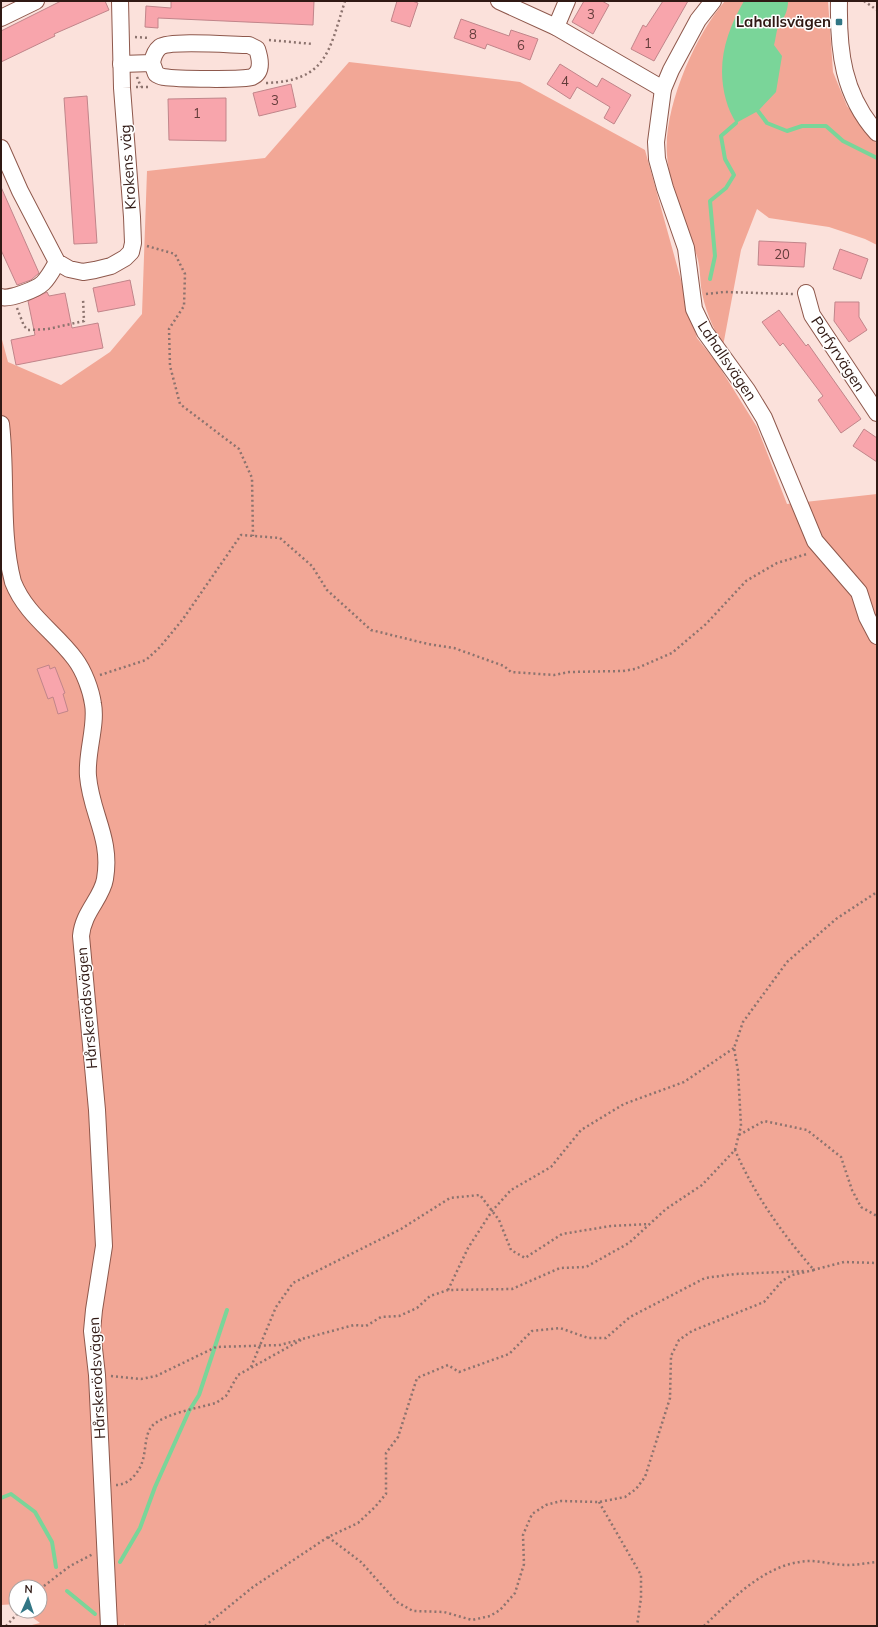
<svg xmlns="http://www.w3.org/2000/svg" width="878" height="1627" font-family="Mulish,sans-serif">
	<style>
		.green { fill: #f2a796 }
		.water { fill: #7ad599 }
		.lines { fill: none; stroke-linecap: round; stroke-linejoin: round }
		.stream { stroke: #7ad599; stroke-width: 4 }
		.building { fill: #f8a5ac; stroke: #c1858a }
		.minor-casing { stroke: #8e584c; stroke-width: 18 }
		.path { stroke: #8c736e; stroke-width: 2.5; stroke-dasharray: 2 3; stroke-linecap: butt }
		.minor { stroke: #fff; stroke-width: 16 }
		.poi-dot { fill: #317685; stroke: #fff; stroke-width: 1.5 }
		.labels { text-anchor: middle; stroke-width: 3; stroke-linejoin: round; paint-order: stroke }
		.number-label { font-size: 13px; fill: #623c3a }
		.poi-label { font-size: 15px; font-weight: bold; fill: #301914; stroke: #fff; text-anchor: end }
		.street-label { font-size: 15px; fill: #301914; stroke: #fff }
	</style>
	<rect width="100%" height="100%" fill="#fbe1db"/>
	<g class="green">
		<path d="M725,1h103l5,71 14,34 30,38v101l-12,-6 -36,-12 -60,-9 -12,-9 -16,41 -18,96c-10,-18 -19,-38 -22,-59 -1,-9 -1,-19 -3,-27 -9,-33 -29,-72 -31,-105 -4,-46 28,-120 58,-154z"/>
		<polygon points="349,62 520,82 645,150 697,338 717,363 757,427 787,504 877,494 877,1626 125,1626 125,1623 124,1626 28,1626 40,1623 24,1611 40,1611 40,1587 16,1587 16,1604 1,1605 1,336 8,362 61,385 110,352 142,314 147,171 265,158"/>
	</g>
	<path class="water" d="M744,1h44c0,10 -4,17 -9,24 -3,5 -3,14 -5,20l8,11 -6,36 -18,19 -22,12c-4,-7 -8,-15 -10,-23 -10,-36 0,-68 18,-99z"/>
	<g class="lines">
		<g class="stream">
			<polyline points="758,111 767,123 787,131 802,126 826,126 843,141 877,158"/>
			<polyline points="710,279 715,256 710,201 726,188 734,175 725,159 721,136 736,123"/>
			<polyline points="1,1498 11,1494 35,1512 52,1542 56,1567"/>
			<polyline points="120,1562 140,1528 155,1487 189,1411 199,1395 227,1310"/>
			<polyline points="67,1591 95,1614"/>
		</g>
	</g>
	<g class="building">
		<polygon points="61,1 105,1 109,10 54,34 55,36 1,62 1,31"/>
		<polygon points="171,1 314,1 313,25 158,18 158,28 145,27 146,6 171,8"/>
		<polygon points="397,1 412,1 418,3 410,27 391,21"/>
		<polygon points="584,1 602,1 609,5 593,34 572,22"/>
		<polygon points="663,1 688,1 654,61 631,49 643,25 646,27"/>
		<polygon points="461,19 509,36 511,30 538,39 530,60 487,44 485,49 454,38"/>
		<polygon points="560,64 597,87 602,78 631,95 614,124 604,118 610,107 577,87 570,99 547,84"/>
		<polygon points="291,84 296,107 259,116 253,93"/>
		<polygon points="87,96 97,243 74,244 64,98"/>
		<polygon points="226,98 226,141 169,140 168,99"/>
		<polygon points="1,187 39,273 31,280 17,285 1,250"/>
		<polygon points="759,241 806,243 804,267 758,265"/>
		<polygon points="840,249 868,259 861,279 833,269"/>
		<polygon points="130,280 135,305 98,312 93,288"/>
		<polygon points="47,292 49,296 65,293 72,328 98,323 103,348 16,365 11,340 35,335 28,301"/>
		<polygon points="835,302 859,302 859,317 867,330 849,342 834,321"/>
		<polygon points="779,310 806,346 808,344 861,419 841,433 818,400 823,396 783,343 780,346 762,322"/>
		<polygon points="864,429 877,438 877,462 853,446"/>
		<polygon points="49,665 50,669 55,667 65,693 63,694 68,711 58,714 53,697 48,699 37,669"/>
	</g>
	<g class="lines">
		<g class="minor-casing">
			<g id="minor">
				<polyline points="499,1 556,27 663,89"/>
				<polyline points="713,1 698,20 671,70 663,89 656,142 657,159 665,188 686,248 694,309 705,332 747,390 764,418 815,541 859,592 867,617 877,636"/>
				<path d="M839,1c-1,50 4,94 38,132"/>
				<polyline points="1,18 36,1"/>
				<polyline points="556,27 567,1"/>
				<path d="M121,64l31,-1 4,11c2,1 5,3 8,3 11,2 80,3 88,0 11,-5 8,-19 5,-28l-8,-4c-16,0 -78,-5 -89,2 -5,4 -7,10 -8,16"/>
				<polyline points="1,148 20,191 57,262 69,269 83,272 95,270 111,266 125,258 131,252 133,243 132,217 122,88 120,1"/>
				<polyline points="806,293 812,315 877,413"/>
				<path d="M1,297c8,3 36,-8 42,-14 6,-6 10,-14 14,-21"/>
				<path d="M1,424c6,52 -1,109 12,158 13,33 42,50 62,77 9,12 16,31 18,45 4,21 -7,49 -5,72 3,38 24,62 17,103 -3,19 -22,33 -24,57l16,174 7,136 -10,64 -2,21 5,44 12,251"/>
			</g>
		</g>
		<g class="path">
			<polyline points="864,1 877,10"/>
			<polyline points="135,37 150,38"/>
			<polyline points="269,40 313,44"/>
			<polyline points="137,77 141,87"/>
			<path d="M266,83c61,-2 63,-32 79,-82"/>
			<polyline points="136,87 149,87"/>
			<polyline points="147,246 175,254 185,274 184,306 169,329 170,366 180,404 239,449 252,478 253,536"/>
			<polyline points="706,294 724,292 793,294"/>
			<polyline points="17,308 24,326 28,330 48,329 84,321 83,298"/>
			<polyline points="100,675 146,660 160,647 183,619 241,535 280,538 312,566 327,590 371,630 428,644 454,648 504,666 511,672 554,675 569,672 623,671 635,669 672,653 706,624 746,581 777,563 807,554"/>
			<polyline points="739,1135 764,1121 807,1130 841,1157 852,1190 861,1207 877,1216"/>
			<polyline points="813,1270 844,1262 877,1263"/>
			<polyline points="448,1290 468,1248 492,1211 511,1190 551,1167 581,1130 624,1104 684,1082 734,1048"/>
			<polyline points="251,1367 276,1307 293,1283 401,1229 450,1198 480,1195 499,1220 511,1250 525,1258 562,1234 611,1226 649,1224"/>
			<polyline points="111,1376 141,1379 156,1376 216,1347 280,1345 354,1325 366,1326 381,1317 399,1316 417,1308 430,1296 448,1290 512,1289 560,1268 586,1267 629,1243 666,1209 702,1185 735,1150 741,1126 738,1071 734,1048 743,1022 787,962 836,919 877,892"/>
			<path d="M116,1485c7,0 14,-4 18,-9 16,-17 7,-39 19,-51 14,-12 45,-17 63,-22l10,-7 12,-21 63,-35"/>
			<polyline points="599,1502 641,1575 641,1598 637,1626"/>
			<path d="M328,1537l33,25 36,40 16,9 31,1 28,8 18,-4 10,-6 15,-17 9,-29 -1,-29 9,-21 14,-9 15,-4 38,1 26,-5 11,-8 9,-12 25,-79 1,-42 8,-16 13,-9 72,-29 18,-21 10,-6 22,-5c-31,-35 -60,-76 -79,-120"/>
			<polyline points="40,1589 70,1566 93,1554"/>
			<polyline points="6,1626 20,1611"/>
			<polyline points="205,1626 253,1587 328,1537 358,1523 375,1507 386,1494 386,1453 398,1437 417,1378 448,1365 459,1372 509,1354 532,1331 560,1328 588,1338 606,1338 630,1317 705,1278 735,1274 806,1271"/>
			<path d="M704,1626c29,-28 63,-64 106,-65 12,0 24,4 37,4 10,0 20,-2 30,-3"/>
		</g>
		<use href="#minor" class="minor"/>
	</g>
	<rect class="poi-dot" x="835" y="18" width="8" height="8" rx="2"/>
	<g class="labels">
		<g class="number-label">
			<text x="591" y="19">3</text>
			<text x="473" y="39">8</text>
			<text x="648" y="48">1</text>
			<text x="521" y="50">6</text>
			<text x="565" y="86">4</text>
			<text x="275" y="105">3</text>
			<text x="197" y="118">1</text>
			<text x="782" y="259">20</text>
		</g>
		<g class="poi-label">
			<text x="831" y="27">Lahallsvägen</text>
		</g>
		<g class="street-label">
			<text transform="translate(128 167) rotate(-94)" y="5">Krokens väg</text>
			<text transform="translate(838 354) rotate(57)" y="5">Porfyrvägen</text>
			<text transform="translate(727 361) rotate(56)" y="5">Lahallsvägen</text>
			<text transform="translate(87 1008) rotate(-95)" y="5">Hårskerödsvägen</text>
			<text transform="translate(97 1378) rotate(-93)" y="5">Hårskerödsvägen</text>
		</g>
	</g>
	<rect width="878" height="1627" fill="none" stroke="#301914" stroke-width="4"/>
	<g transform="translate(28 1599) rotate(3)"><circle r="19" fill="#ffffff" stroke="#aca3a1"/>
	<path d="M0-3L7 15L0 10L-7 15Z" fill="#317685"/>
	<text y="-6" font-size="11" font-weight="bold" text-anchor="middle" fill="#301914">N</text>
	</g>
</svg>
